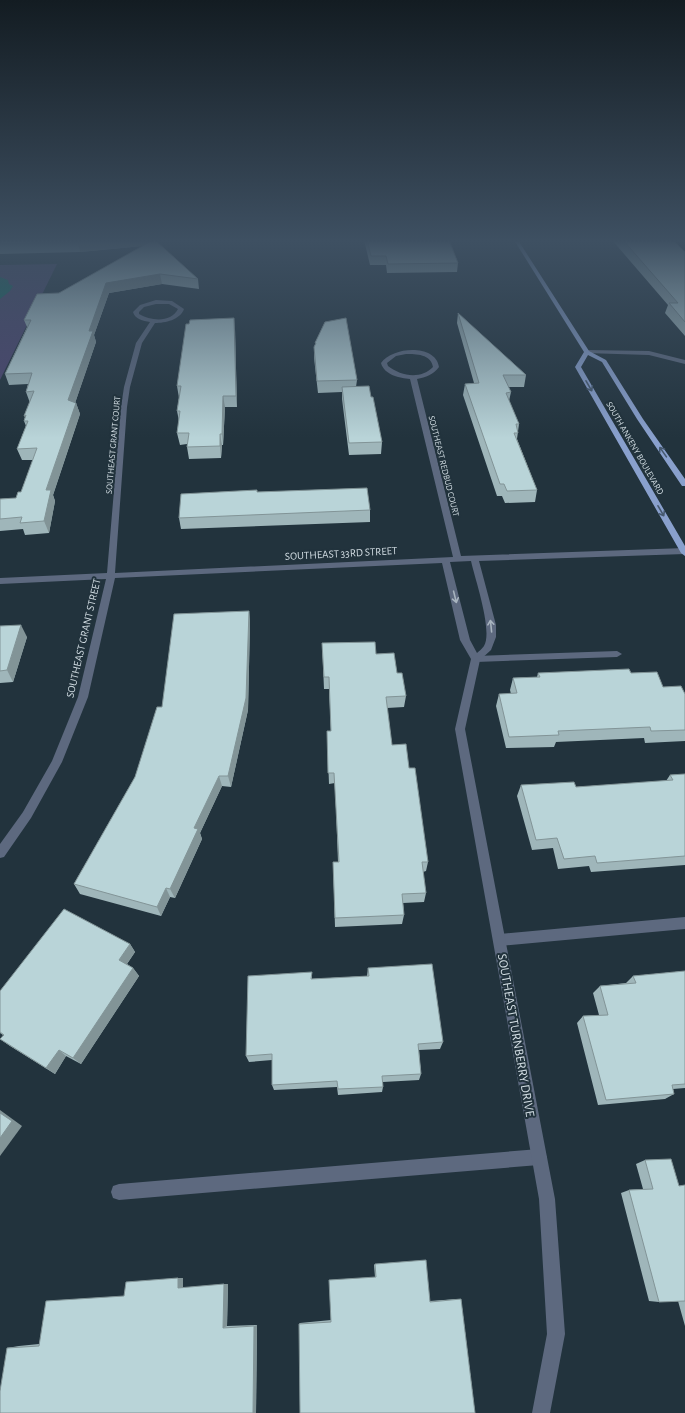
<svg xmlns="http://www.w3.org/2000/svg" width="685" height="1413" font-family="'Alegreya Sans',sans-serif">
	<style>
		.green { fill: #4c4570 }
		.water { fill: #0d6f65 }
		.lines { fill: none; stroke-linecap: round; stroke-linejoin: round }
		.lane { fill: #5d697f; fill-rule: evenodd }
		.street { fill: #5d697f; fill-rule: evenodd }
		.primary { fill: #89a0cd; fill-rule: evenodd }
		.wall { fill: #9fb6ba }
		.shaded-wall { fill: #829497 }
		.building { fill: #b9d4d8; stroke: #829497 }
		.oneway { stroke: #46596f }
		.oneway2 { stroke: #a8b4bf }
		.labels { text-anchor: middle; stroke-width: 4; stroke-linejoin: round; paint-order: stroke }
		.far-street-label { font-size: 9px; fill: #d1dce2; stroke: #22333d }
		.street-label { font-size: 11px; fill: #d1dce2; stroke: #22333d }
		.near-street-label { font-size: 13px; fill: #d1dce2; stroke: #22333d }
	</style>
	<rect width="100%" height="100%" fill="#22333d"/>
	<polygon class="green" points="57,264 0,380 0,265"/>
	<polygon class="water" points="0,277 8,280 9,284 13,286 10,291 0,299"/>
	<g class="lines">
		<g class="lane">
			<polygon points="617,651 622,654 617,657 476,662 471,659 476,656"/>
			<polygon points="685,917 685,929 500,946 496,944 494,940 496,936 500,934"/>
			<polygon points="539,1149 544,1152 547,1157 544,1162 539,1165 119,1200 113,1198 111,1192 113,1186 119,1184"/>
		</g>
		<g class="street">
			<path d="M156,300l16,1 12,8c-4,11 -19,14 -29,14l-13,20 -12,44 -3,20 -12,166 338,-16 -43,-178c-10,-1 -26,-4 -29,-16 12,-17 55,-19 58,4 -6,8 -13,10 -22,12l44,177 224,-8v6l-206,7 17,64v12l-5,13 -11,10 -15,69 90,470 10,135 -15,79h-18l15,-79 -8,-135 -84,-470 16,-70 -11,-19 -18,-77 -327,15 -27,119 -26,65 -31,56 -27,39 -4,1v-14l23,-32 29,-51 26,-64 28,-118 -106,5v-6l107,-5 14,-166 3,-20 12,-44 14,-21c-7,-1 -15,-3 -17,-10l7,-7zM156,304h13l9,5c-7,14 -27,12 -39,5v-2l5,-5zM406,354c10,0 25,0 27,13 -13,13 -32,9 -45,-1l-1,-3 9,-7zM471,561c4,18 22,70 13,85 -2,3 -5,5 -7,7l-7,-13 -20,-78z"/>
			<polygon points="587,350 649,351 685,360 685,364 649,355 585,353 584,352"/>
		</g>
		<polygon class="primary" points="514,240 518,240 589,351 606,360 643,419 685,479 685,486 682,486 637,419 602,362 588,355 581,367 685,546 685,556 681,553 575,367 584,352"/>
	</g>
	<g class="wall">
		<polygon points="0,240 160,240 157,242 198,279 199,289 162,284 109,293 94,335 96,342 75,403 76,403 80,414 53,495 55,501 49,533 25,535 23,529 0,531 0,499 16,498 21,492 33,460 22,460 17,449 26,426 24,421 25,417 24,416 30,403 26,392 28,384 9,385 5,374 27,327 24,320 59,293 143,246 80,252 0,254"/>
		<polygon points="364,240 449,240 458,263 457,272 387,273 386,265 370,265"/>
		<polygon points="612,240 673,240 685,252 685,336 665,313 668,305"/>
		<polygon points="458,313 526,375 524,387 508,387 511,392 509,401 519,424 517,439 537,490 535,502 505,503 502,496 497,496 463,395 465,384 474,383 457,323"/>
		<polygon points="325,322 357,380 356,387 371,397 382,442 381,454 349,455 342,399 342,392 318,393 314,358 314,347 315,345 315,343"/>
		<polygon points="235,329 237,407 225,407 223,445 222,445 221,458 189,459 187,447 187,444 180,445 177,433 179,421 177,411 179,398 177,386"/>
		<polygon points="258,492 370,510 370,522 181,529 179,518"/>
		<polygon points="249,611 250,623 248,710 231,787 222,786 200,833 202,839 175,898 170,897 161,916 80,894 74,884 135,777 162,707"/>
		<polygon points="0,626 27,637 13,682 0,683"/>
		<polygon points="322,643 376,654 397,673 406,696 404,707 387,708 392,745 409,768 428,862 426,871 423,872 426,893 424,902 403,903 404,915 402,924 335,927 333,862 338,862 335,783 329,784 327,731 331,731 329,689 324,689"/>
		<polygon points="538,673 631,673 663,687 685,694 685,741 645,743 644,738 556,742 554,747 506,748 496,706 499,694 511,694 510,690 513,678 537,677"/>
		<polygon points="685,774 685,865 591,872 589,866 558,869 553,848 532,850 517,796 521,785 576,787 666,781 670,775"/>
		<polygon points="130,944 135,952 127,964 133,968 139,976 81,1064 66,1056 55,1074 10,1046 0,1039 3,1035 0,1033 0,991"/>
		<polygon points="368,968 443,1042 440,1049 419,1050 421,1074 419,1080 383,1082 383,1087 382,1092 338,1095 337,1087 274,1090 272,1085 272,1060 249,1062 246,1056 312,972 312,979 367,976"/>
		<polygon points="685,971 685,1088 673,1089 674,1094 665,1099 598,1105 577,1023 583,1016 599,1015 593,993 600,986 626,983 633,976"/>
		<polygon points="645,1160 679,1186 685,1185 685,1326 678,1301 659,1302 649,1301 621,1193 629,1190 643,1189 636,1164"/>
		<polygon points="375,1264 430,1301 457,1299 461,1299 475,1413 299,1324 300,1323 331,1320 375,1277 374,1265"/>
		<polygon points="178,1278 183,1278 183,1288 228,1284 227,1326 257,1325 256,1413 7,1348 19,1346 39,1344 124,1296"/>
	</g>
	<g class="shaded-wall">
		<polygon points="100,240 160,240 152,245 80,252 78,242"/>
		<polygon points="160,274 162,284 109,293 94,335 96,342 72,412 68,400 89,331 106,283"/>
		<polygon points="234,318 235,329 237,407 236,396"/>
		<polygon points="223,396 225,407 223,445 222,434"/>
		<polygon points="76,403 80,414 53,495 55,501 49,533 44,521 46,490"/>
		<polygon points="220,434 222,445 221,458 220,446"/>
		<polygon points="249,611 250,623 248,710 231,787 228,776"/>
		<polygon points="21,625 27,637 13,682 7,670"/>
		<polygon points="219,776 222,786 200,833 202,839 175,898 170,889 194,828"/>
		<polygon points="166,888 170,897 161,916 157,907"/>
		<polygon points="130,944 135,952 124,968 119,960"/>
		<polygon points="133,968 139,976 81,1064 73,1058"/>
		<polygon points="59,1050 66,1056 55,1074 46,1068"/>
		<polygon points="0,1110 22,1126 0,1156"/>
		<rect x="178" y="1278" width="5" height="10"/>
		<polygon points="224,1284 228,1284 227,1326 223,1328"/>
		<polygon points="257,1325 256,1413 253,1413 254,1326"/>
	</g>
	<g class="building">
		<polygon points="0,240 100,240 78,242 0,244"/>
		<polygon points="153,240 155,240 198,279 160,274 106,283 89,331 93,331 68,400 76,403 46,490 51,490 44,521 20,523 22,517 0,519 0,499 16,498 18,492 21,492 37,448 17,449 28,421 24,421 26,415 24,416 34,391 26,392 32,373 5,374 31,320 24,320 37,294 59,293"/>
		<polygon points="367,240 449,240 458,263 388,264 386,256 371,256"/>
		<polygon points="623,240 673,240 685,252 685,322 669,303 678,303"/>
		<polygon points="458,313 526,375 503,375 511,392 506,393 519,424 516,424 518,433 514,433 537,490 507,491 504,484 500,484 465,384 479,383"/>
		<polygon points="234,318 236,396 223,396 222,434 220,434 220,446 187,447 189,433 177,433 180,411 177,411 181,386 177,386 186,324 189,324 190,320"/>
		<polygon points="346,318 357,380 317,381 314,347 316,343 315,343 325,322"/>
		<polygon points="369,386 371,397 373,397 382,442 349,443 342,387"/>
		<polygon points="367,488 370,510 179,518 181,494 257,490 257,492"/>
		<polygon points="249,611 246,698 228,776 219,776 194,828 198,829 170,889 166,888 157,907 74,884 135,777 157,707 162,707 174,614"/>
		<polygon points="21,625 7,670 0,671 0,626"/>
		<polygon points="375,642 376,654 394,653 397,673 402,673 406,696 386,697 392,745 406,744 409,768 415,768 428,862 422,862 426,893 402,894 404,915 335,918 333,862 339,862 334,773 328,773 327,731 331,731 329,677 324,677 322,643"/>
		<polygon points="629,669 631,673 657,672 663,687 681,686 685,694 685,730 651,731 650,727 558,731 559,735 509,737 499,694 517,693 513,678 540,677 538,673"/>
		<polygon points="685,774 685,856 597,863 595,856 564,859 557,838 536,840 521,785 574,782 576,787 673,780 670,775"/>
		<polygon points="64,909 130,944 119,960 133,968 73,1058 59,1050 46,1068 0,1039 4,1035 0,1032 0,991"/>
		<polygon points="432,964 443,1042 418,1044 421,1074 382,1076 383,1087 338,1089 337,1081 272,1085 272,1054 246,1056 248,976 312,972 311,979 369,976 368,968"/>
		<polygon points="685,971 685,1084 672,1085 674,1094 606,1100 583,1016 608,1015 600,986 636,983 633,976"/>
		<polygon points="0,1113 12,1121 0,1138"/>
		<polygon points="671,1159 679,1186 685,1185 685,1301 659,1302 629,1190 653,1189 645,1160"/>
		<polygon points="426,1260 430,1302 461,1299 475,1413 300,1413 299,1324 331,1322 329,1280 376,1277 375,1264"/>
		<polygon points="178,1278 178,1288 224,1284 223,1328 254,1326 253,1413 0,1413 0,1391 7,1348 39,1346 46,1301 124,1296 126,1282"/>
	</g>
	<defs><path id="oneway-shaft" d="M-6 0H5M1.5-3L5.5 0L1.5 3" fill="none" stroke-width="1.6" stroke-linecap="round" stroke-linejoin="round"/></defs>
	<g class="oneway">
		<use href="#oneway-shaft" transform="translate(589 386) rotate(60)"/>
		<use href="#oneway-shaft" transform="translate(663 452) rotate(-125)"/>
		<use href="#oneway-shaft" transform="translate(661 511) rotate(60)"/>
	</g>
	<g class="oneway2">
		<use href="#oneway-shaft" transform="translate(455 597) rotate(76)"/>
		<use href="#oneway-shaft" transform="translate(491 626) rotate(-96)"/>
	</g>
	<linearGradient id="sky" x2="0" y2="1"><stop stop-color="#131c22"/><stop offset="0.55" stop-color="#3e5062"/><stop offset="1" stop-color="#3e5062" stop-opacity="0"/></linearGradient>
	<rect width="685" height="438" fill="url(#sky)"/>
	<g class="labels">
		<g class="far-street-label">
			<text transform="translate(113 445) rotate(-85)" y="3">SOUTHEAST GRANT COURT</text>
			<text transform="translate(635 448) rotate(60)" y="3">SOUTH ANKENY BOULEVARD</text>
			<text transform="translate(444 466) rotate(76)" y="3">SOUTHEAST REDBUD COURT</text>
		</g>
		<g class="street-label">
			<text transform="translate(341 553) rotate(-3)" y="4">SOUTHEAST 33RD STREET</text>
			<text transform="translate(83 638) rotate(-77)" y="4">SOUTHEAST GRANT STREET</text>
		</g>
		<g class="near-street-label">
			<text transform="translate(517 1035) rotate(80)" y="5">SOUTHEAST TURNBERRY DRIVE</text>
		</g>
	</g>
</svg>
